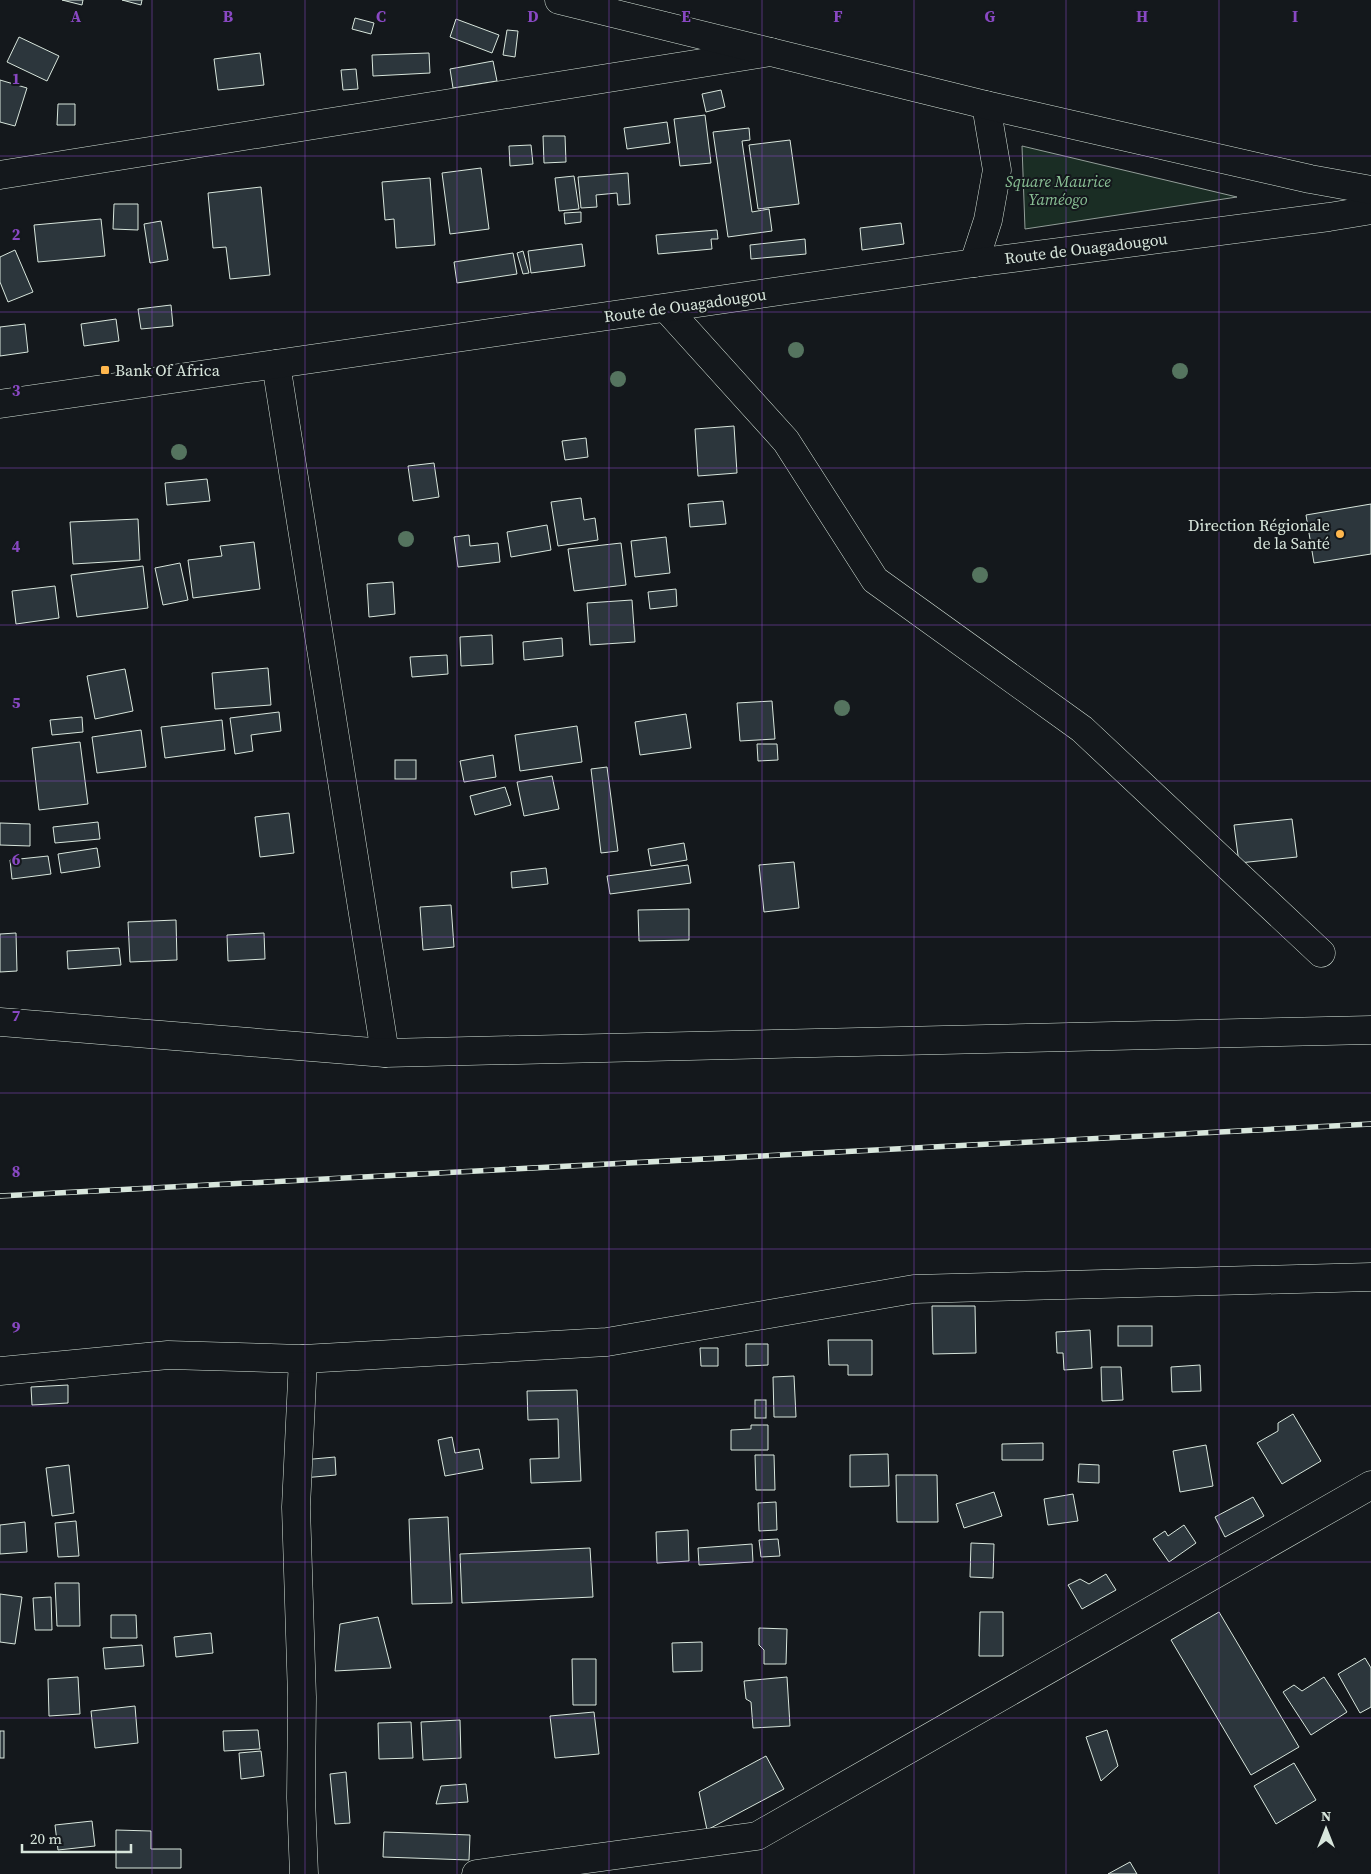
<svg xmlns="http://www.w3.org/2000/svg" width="1371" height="1874" font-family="'Source Serif 4',serif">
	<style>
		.green { fill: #1a2d24; stroke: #939e99 }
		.building { fill: #2c363c; stroke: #d8e6dc }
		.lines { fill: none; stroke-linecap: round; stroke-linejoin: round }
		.minor-casing { stroke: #d8e6dc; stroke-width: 29 }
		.major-casing { stroke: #d8e6dc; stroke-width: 29 }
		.minor { stroke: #14181c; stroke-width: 28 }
		.major { stroke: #14181c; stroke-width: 28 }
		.rail-casing { stroke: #d8e6dc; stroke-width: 5.5 }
		.rail { stroke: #14181c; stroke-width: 4; stroke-dasharray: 11; stroke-linecap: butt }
		.tree { fill: #55745f }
		.grid { fill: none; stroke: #8948c3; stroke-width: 1; stroke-opacity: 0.55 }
		.poi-dot { fill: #ffb74d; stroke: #14181c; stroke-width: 2 }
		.labels { text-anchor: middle; stroke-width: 4; stroke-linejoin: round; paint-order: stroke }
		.park-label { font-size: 16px; font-style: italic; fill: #8ac095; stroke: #14181c }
		.street-label { font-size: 16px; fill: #d8e6dc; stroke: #14181c }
		.poi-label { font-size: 16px; fill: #d8e6dc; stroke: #14181c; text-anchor: start }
		.grid-label { font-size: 16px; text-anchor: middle; font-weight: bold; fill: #8948c3; stroke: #14181c; stroke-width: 4; stroke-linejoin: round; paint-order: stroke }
	</style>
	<rect width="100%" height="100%" fill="#14181c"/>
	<polygon class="green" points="1022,146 1237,197 1025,229"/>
	<g class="building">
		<polygon points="62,0 83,0 82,5"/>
		<polygon points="122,0 142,0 141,5"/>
		<polygon points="355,18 374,23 371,34 352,29"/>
		<polygon points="456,19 499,35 492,53 450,37"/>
		<polygon points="507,30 518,31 515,57 503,55"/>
		<polygon points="19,37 59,56 47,81 7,62"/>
		<polygon points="260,53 264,85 218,90 214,59"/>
		<polygon points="429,53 430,73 373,76 372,55"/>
		<polygon points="493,61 497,81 453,88 450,69"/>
		<polygon points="356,69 358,89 343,90 341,70"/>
		<polygon points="0,80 27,88 15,126 0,122"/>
		<polygon points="721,90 725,107 706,112 702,94"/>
		<polygon points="58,104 75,104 75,125 57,125"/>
		<polygon points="705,115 711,163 680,166 674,119"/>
		<polygon points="667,122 670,143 627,149 624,128"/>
		<polygon points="749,128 750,140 742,141 752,212 769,209 772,231 728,237 713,132"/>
		<polygon points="543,136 565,136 566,162 544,163"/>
		<polygon points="790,140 799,204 758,209 749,145"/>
		<polygon points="531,145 533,164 510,166 509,146"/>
		<polygon points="481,168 489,229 450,234 442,173"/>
		<polygon points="628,173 630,204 618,205 617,193 596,195 597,207 581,208 578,177"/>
		<polygon points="574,176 579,209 559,211 555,178"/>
		<polygon points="430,178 435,245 396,248 394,219 385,220 382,182"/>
		<polygon points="261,187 270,275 230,279 226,247 213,248 208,193"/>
		<polygon points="114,204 138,204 138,230 113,229"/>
		<polygon points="581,212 581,222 565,224 564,213"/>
		<polygon points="101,219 105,256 38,262 34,225"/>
		<polygon points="161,221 168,260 150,263 144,224"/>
		<polygon points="901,223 904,244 862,250 860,228"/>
		<polygon points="717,230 718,239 711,239 712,249 658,254 656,235"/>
		<polygon points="805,239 806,254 751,259 750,245"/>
		<polygon points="582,244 585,266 531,273 528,251"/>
		<polygon points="15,250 33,292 8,302 0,282 0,257"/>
		<polygon points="523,251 529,273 523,274 517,253"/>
		<polygon points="513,253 517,274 457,283 454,262"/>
		<polygon points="171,305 173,326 141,329 138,309"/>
		<polygon points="116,319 119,341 84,346 81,324"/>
		<polygon points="25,324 28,352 0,356 0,327"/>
		<polygon points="734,426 737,473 698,476 695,429"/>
		<polygon points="586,438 588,457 565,460 562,441"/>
		<polygon points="434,463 439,497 413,501 408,466"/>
		<polygon points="207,479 210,501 167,505 165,483"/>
		<polygon points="581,498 584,520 595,518 598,540 558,546 551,502"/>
		<polygon points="723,501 726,524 690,527 688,504"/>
		<polygon points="1371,504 1371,554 1314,563 1306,515"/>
		<polygon points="138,519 140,560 73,564 70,522"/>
		<polygon points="547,525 551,550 511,557 507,532"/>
		<polygon points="469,535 470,546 498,543 500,562 458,567 454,537"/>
		<polygon points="666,537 670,573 635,577 631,541"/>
		<polygon points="254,542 260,589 193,598 188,560 222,556 220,546"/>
		<polygon points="621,543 626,585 574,591 568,549"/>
		<polygon points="180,563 188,600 163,605 155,568"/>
		<polygon points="143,566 148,608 77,617 71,575"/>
		<polygon points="393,582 395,614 369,617 367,584"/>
		<polygon points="55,586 59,618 16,624 12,591"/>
		<polygon points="676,589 677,606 650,609 648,592"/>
		<polygon points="632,600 635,642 590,645 587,603"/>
		<polygon points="492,635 493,664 461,666 460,637"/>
		<polygon points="562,638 563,656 524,660 523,642"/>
		<polygon points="447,655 448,674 412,677 410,657"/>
		<polygon points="268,668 271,705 215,709 212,673"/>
		<polygon points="125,669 133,711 95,719 87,676"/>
		<polygon points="772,701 775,739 740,741 737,703"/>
		<polygon points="279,712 281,731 251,735 253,751 235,754 230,718"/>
		<polygon points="686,714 691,748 640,755 635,722"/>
		<polygon points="82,717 83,732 52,735 50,720"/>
		<polygon points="222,720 225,750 165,758 161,727"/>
		<polygon points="577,726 582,762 520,771 515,735"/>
		<polygon points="141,730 146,767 97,773 92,737"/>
		<polygon points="80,742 88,804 39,810 32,748"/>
		<polygon points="757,744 777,744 778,760 758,761"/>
		<polygon points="493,755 496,777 464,782 460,761"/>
		<rect x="395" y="760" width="21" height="19"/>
		<polygon points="607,767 618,851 601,853 591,769"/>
		<polygon points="552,776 559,809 524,816 517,782"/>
		<polygon points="505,787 511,805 475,815 470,796"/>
		<polygon points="289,813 294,853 260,857 255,817"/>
		<polygon points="1292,819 1297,857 1239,863 1234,825"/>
		<polygon points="98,822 100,839 55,843 53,827"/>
		<polygon points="0,823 30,824 30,846 0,845"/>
		<polygon points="684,843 687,860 651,866 648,849"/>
		<polygon points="97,848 100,867 61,873 58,854"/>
		<polygon points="48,856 51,874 12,879 10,860"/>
		<polygon points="794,862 799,908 764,912 759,865"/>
		<polygon points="688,865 691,883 610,894 607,876"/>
		<polygon points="546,868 548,884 512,888 511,872"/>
		<polygon points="451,905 454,947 423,950 420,907"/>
		<polygon points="689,909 689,940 639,941 638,910"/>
		<polygon points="176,920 177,960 130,962 128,922"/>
		<polygon points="16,933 17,971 0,972 0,934"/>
		<polygon points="264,933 265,959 228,961 227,935"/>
		<polygon points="119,948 121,965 68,969 67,951"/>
		<polygon points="932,1306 975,1306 976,1353 933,1354"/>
		<rect x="1118" y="1326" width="34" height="20"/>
		<polygon points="1090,1330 1092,1368 1064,1370 1063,1353 1057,1353 1056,1332"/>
		<polygon points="828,1340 872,1340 872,1375 848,1375 848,1365 829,1365"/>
		<polygon points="746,1344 768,1344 768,1365 746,1366"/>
		<polygon points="700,1348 718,1348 718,1366 701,1366"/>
		<polygon points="1200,1365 1201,1391 1172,1392 1171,1367"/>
		<polygon points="1101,1367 1121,1367 1123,1400 1102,1401"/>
		<polygon points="794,1376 796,1417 774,1417 773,1377"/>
		<polygon points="68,1385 68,1403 32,1405 31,1387"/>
		<polygon points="577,1390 581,1481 531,1483 530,1459 559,1458 558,1419 528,1420 527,1391"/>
		<rect x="755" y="1400" width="11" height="18"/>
		<polygon points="1293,1414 1321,1461 1282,1484 1257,1443 1278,1431 1278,1423"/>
		<polygon points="751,1425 768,1425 768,1450 731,1450 731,1430 751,1429"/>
		<polygon points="452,1437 455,1453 479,1449 483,1469 445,1476 438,1440"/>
		<polygon points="1043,1443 1043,1460 1002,1460 1002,1444"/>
		<polygon points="1206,1445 1213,1486 1180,1492 1173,1451"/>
		<polygon points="888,1454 889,1486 850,1487 850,1455"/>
		<polygon points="755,1455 774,1455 775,1490 756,1490"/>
		<polygon points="335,1457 336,1475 303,1478 302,1460"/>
		<polygon points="1079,1464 1099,1465 1099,1483 1078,1482"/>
		<polygon points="69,1465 74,1513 52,1516 46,1468"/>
		<polygon points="896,1475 937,1475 938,1522 897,1522"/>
		<polygon points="994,1492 1002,1516 964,1528 956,1504"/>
		<polygon points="1073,1494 1078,1521 1048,1525 1044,1499"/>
		<polygon points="1253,1497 1264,1516 1225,1537 1215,1517"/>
		<polygon points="776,1502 777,1530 759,1531 758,1503"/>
		<polygon points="448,1517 452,1603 412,1604 409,1519"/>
		<polygon points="76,1521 79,1556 58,1557 55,1523"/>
		<polygon points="25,1522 27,1552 0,1554 0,1525"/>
		<polygon points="1184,1525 1196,1543 1169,1562 1153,1539 1165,1531 1168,1536"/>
		<polygon points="688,1530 689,1561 657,1563 656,1532"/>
		<polygon points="778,1539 780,1556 761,1557 759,1540"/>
		<polygon points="971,1543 994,1544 993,1578 970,1577"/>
		<polygon points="752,1544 753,1562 699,1565 698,1548"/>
		<polygon points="590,1548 593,1597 462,1603 460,1554"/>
		<polygon points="1106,1574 1116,1590 1082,1609 1068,1585 1080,1579 1089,1584"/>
		<polygon points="55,1583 79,1583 80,1626 57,1626"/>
		<polygon points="0,1594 22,1597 15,1644 0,1642"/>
		<polygon points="51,1597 52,1630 35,1630 33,1598"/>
		<polygon points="980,1612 1003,1612 1003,1656 979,1656"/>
		<polygon points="1219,1612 1299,1747 1251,1775 1171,1640"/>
		<polygon points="111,1615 136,1615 137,1638 111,1638"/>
		<polygon points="378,1617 391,1668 335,1671 340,1624"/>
		<polygon points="759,1628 787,1629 786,1664 764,1664 764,1650 759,1645"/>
		<polygon points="211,1633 213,1653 176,1657 174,1637"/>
		<polygon points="702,1642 702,1671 673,1672 672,1643"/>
		<polygon points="142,1645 144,1666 105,1669 103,1648"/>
		<polygon points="1365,1658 1371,1668 1371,1707 1360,1713 1338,1674"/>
		<polygon points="572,1659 596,1659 596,1705 573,1705"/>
		<polygon points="78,1677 80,1714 49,1716 48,1679"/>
		<polygon points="787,1677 790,1726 753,1728 751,1702 746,1699 744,1681"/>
		<polygon points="1324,1677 1347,1712 1311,1735 1283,1692 1294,1685 1302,1691"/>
		<polygon points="135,1706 138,1743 95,1748 91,1711"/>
		<polygon points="594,1712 599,1754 555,1758 550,1716"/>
		<polygon points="460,1720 461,1758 423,1760 421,1722"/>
		<polygon points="411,1722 413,1758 379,1759 378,1723"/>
		<polygon points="258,1730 260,1749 224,1751 223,1731"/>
		<polygon points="1107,1730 1118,1766 1101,1781 1086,1737"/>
		<rect x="0" y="1731" width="4" height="27"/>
		<polygon points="261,1751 264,1776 241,1779 239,1753"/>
		<polygon points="766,1756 784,1789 707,1830 699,1792"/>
		<polygon points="1294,1763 1316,1800 1276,1824 1254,1786"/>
		<polygon points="346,1772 350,1823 335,1824 330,1774"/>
		<polygon points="466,1784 468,1802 436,1804 441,1786"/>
		<polygon points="92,1821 95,1846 58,1850 55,1825"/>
		<polygon points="116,1830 151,1831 151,1849 181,1849 181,1868 116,1868"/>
		<polygon points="384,1832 470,1835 469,1860 383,1857"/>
		<polygon points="1130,1862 1137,1874 1108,1874"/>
	</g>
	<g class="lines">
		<g class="minor-casing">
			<g id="minor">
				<polyline points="0,175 771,52"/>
				<polyline points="974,263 988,220 997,170 986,105"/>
				<polyline points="666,308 786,441 875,580 1082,729 1321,953"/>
				<polyline points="276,364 385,1053"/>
				<polyline points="0,404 974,263 1329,217 1371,210"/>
				<polyline points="0,1022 385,1053 1371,1030"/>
				<polyline points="303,1359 296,1507 302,1697 301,1798 304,1874"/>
				<polyline points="0,1371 168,1355 303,1359 607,1342 914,1289 1371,1277"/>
				<polyline points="476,1874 757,1836 1371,1485"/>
			</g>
		</g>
		<g class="major-casing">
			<polyline id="major" points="559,0 986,105 1310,179 1371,190"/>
		</g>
		<use href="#minor" class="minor"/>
		<use href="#major" class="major"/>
		<g class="rail-casing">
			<polyline id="rail" points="0,1196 1371,1124"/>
		</g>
		<use href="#rail" class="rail"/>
	</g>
	<g class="tree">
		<circle cx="796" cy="350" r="8"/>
		<circle cx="1180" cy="371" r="8"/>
		<circle cx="618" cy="379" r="8"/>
		<circle cx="179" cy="452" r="8"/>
		<circle cx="406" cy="539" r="8"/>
		<circle cx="980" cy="575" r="8"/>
		<circle cx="842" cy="708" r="8"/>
	</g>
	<path class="grid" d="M152,0v1874M305,0v1874M457,0v1874M609,0v1874M762,0v1874M914,0v1874M1066,0v1874M1219,0v1874M0,156h1371M0,312h1371M0,468h1371M0,625h1371M0,781h1371M0,937h1371M0,1093h1371M0,1249h1371M0,1406h1371M0,1562h1371M0,1718h1371"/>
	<g class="poi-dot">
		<rect x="100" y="365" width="10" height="10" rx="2.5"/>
		<circle cx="1340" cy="534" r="5"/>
	</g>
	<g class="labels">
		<g class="park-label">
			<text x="1058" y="187">Square Maurice<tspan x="1058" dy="18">Yaméogo</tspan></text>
		</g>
		<g class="street-label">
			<text transform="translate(1086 248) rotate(-7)" y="6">Route de Ouagadougou</text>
			<text transform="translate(685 305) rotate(-8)" y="6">Route de Ouagadougou</text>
		</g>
		<g class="poi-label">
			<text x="115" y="376">Bank Of Africa</text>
			<text x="1330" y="531" text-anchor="end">Direction Régionale<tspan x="1330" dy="18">de la Santé</tspan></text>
		</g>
	</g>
	<g class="grid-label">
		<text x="76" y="22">A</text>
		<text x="228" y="22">B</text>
		<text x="381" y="22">C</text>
		<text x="533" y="22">D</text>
		<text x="686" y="22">E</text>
		<text x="838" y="22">F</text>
		<text x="990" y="22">G</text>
		<text x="1142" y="22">H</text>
		<text x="1295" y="22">I</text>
		<text x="16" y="84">1</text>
		<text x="16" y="240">2</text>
		<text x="16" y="396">3</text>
		<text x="16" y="552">4</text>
		<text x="16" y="708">5</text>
		<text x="16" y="865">6</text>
		<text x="16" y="1021">7</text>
		<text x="16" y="1177">8</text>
		<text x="16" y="1333">9</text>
	</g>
	<g transform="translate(1326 1829)" stroke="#14181c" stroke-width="4" paint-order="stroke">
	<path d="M0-4L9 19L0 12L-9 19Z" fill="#d8e6dc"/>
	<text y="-8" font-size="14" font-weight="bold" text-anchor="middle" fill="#d8e6dc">N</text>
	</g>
	<path d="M22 1844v8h109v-8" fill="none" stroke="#d8e6dc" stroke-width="2.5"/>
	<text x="30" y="1844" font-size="15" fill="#d8e6dc" stroke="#14181c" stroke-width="4" paint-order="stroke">20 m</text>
</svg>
